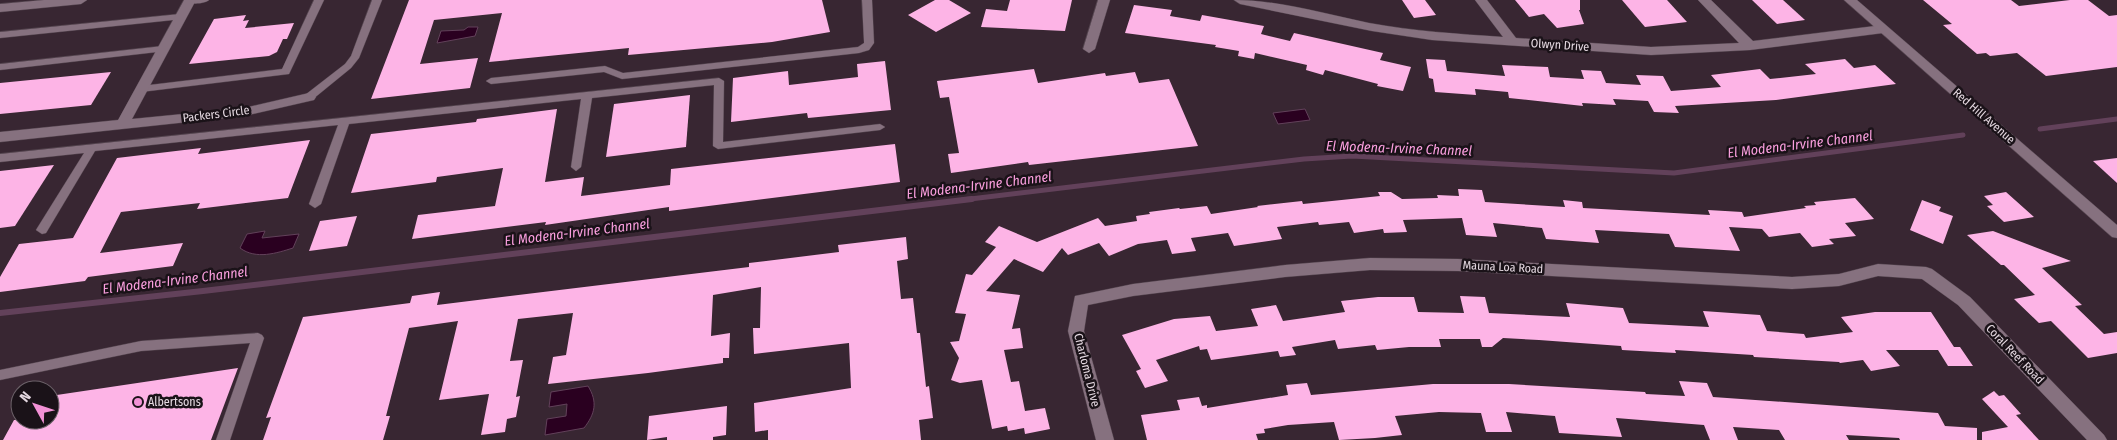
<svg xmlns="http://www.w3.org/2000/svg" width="2117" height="440" font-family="'Fira Sans Condensed',sans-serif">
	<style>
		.water { fill: #2a0020; stroke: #62415a }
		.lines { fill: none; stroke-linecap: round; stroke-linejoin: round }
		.stream-far1 { stroke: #62415a; stroke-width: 5 }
		.stream { stroke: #62415a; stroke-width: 6 }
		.building { fill: #fdb4e6 }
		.lane-casing { stroke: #52434d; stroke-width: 1 }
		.street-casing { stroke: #52434d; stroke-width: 1 }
		.secondary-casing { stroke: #52434d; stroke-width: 1 }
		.lane { fill: #86717f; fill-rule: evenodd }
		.street { fill: #86717f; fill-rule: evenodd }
		.secondary { fill: #86717f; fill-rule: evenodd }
		.poi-dot { fill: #f391d6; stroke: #1a1218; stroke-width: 2 }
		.labels { text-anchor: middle; stroke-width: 5; stroke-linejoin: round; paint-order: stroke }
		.street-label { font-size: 12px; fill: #e4d8e0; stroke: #1a1218 }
		.poi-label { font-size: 12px; fill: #e4d8e0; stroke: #1a1218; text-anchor: start }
		.water-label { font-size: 14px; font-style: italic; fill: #fb9fdf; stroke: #1a1218 }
	</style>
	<rect width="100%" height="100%" fill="#382632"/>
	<g class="water">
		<polygon points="468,27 478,27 475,36 437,43 441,31 464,30"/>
		<polygon points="1305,109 1310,120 1278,124 1273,113"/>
		<path d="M265,231l-3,7 37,-4 -6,14c-16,5 -37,12 -53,0l7,-14z"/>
		<path d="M588,386c10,16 7,28 -4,42l-39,7 2,-16 19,-3 1,-12 -18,3 2,-15z"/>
	</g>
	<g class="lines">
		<g class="stream-far1">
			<polyline points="2040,129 2117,119"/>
			<polyline points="962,200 1304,159 1352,156 1674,173 1963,135"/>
		</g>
		<polyline class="stream" points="0,313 203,291 972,199"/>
	</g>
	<g class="building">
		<polygon points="409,0 822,0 830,32 772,42 628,55 629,48 489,62 502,13 434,20 420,64 478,58 470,88 371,99"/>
		<polygon points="935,0 949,0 971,13 936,32 908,15"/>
		<polygon points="1010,0 1072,0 1065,31 981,27 986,9 1007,11"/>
		<polygon points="1402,0 1425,0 1436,15 1414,18"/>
		<polygon points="1515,0 1580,0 1580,10 1579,10 1584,24 1557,28 1544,14 1529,17"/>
		<polygon points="1622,0 1667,0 1687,22 1645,27"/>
		<polygon points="1752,0 1783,0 1805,20 1777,24"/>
		<polygon points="1923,0 2011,0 2019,6 2070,0 2088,0 2109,16 2117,15 2117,67 2046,76 2017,53 1990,56 1986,53 1977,54 1943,25 1952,24"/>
		<polygon points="1134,5 1172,10 1170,16 1200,21 1202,15 1264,26 1261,34 1290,41 1294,33 1312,37 1383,53 1380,60 1411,67 1403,91 1377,86 1378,84 1325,70 1323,75 1306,70 1307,65 1255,53 1254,59 1238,56 1239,51 1215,47 1216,45 1125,33"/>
		<polygon points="246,15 243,21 249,20 245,28 294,23 287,39 283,39 277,52 269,56 189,64 214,19"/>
		<polygon points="1426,59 1445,60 1447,71 1505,76 1502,65 1548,67 1550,77 1584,79 1581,70 1601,71 1606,83 1641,85 1636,75 1663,76 1671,91 1721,87 1711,75 1760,69 1770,79 1816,74 1805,64 1845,59 1854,68 1875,65 1896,84 1776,100 1675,106 1679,113 1654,112 1648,101 1613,99 1616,105 1582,103 1583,106 1509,98 1508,92 1475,89 1476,95 1435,92 1433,79 1429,78"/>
		<polygon points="885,61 891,110 808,118 807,113 731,122 733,78 788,71 789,85 858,77 857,64"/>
		<polygon points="1034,69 1038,83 1105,73 1106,76 1135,72 1139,83 1169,79 1198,146 1029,165 1028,162 951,173 948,154 959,153 949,97 940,98 937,81"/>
		<polygon points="111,72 91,105 0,114 0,83"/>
		<polygon points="690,95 686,147 606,157 614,104"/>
		<polygon points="557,109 545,182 584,177 581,196 670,185 671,169 895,144 900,182 669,211 669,207 545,225 546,222 412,239 418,215 495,206 503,168 437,177 436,182 351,193 371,134 476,122 477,119"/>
		<polygon points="310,140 288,198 197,209 200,203 121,212 100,253 183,243 173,266 88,277 85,281 0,292 0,277 19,244 73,238 117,158 201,148 198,154"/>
		<polygon points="2117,158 2117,183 2093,161"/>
		<polygon points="54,165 15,226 0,228 0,171"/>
		<polygon points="1458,189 1482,190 1485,202 1565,207 1563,200 1582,202 1583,208 1710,215 1708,210 1742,212 1744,217 1806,208 1804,206 1816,205 1814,202 1855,198 1874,219 1845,223 1856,236 1829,239 1834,244 1812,247 1800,233 1769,237 1762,229 1729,227 1740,251 1675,247 1669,234 1595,230 1599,243 1546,239 1542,228 1493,223 1497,237 1466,235 1462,218 1403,220 1407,232 1384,233 1383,229 1354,233 1349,222 1319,225 1318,222 1277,227 1282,239 1234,246 1228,233 1191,238 1196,251 1172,254 1167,240 1138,244 1109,256 1099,243 1068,255 1062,248 1043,272 1014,259 986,291 1020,295 1012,329 1020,328 1023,348 1004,350 1011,382 1019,381 1025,411 1045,408 1050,429 1025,434 1024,428 1008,431 1007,426 992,429 982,380 960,383 951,380 959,358 950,342 959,341 966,314 955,313 966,274 972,275 996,247 985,242 999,226 1037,242 1098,218 1105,226 1137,221 1136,216 1150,214 1149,212 1179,208 1180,209 1207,206 1211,214 1258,207 1257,206 1302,201 1303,204 1380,196 1378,192 1391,192 1402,199 1438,198 1437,195 1459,196"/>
		<polygon points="2006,192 2034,217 2004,222 1987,206 1993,205 1984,196"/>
		<polygon points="1922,200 1941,207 1939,211 1953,216 1943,244 1910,230"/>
		<polygon points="357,216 347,246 309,251 320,221"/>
		<polygon points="1993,231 2071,261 2042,268 2082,305 2075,306 2104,334 2117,332 2117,353 2088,358 2051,321 2039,323 2014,299 2035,295 2004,265 2001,265 1967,235"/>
		<polygon points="906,237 908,259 897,261 901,299 913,298 917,333 920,333 926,387 929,386 933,418 919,420 921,440 768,440 768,430 755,432 754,403 851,388 849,343 754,354 753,328 760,328 761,287 713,295 711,336 730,333 729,358 723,358 723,363 648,373 548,384 553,357 566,355 573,313 518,319 510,361 523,360 516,397 520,396 516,417 507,419 505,432 481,435 489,394 439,400 458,321 409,328 386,416 390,416 383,440 263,440 271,417 266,418 303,317 410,303 412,296 440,292 437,305 749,267 749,263 839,252 838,245"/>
		<polygon points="1460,296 1485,297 1489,313 1570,317 1566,303 1623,308 1629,323 1709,327 1703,311 1760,315 1767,331 1804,334 1806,338 1853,332 1841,317 1875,312 1931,312 1954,347 1960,347 1973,366 1948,366 1938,350 1886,350 1900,366 1871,371 1863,360 1840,363 1839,362 1754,357 1753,355 1675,350 1676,353 1622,350 1621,346 1539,340 1503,338 1492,347 1482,347 1480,339 1439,339 1441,347 1409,347 1377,350 1375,345 1338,349 1335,340 1292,347 1296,355 1280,357 1278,351 1211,360 1207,349 1200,350 1199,346 1156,360 1168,381 1145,388 1136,371 1141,369 1122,335 1174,319 1210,316 1216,331 1258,326 1251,309 1276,305 1283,321 1345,312 1341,301 1378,297 1414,297 1418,312 1464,313"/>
		<polygon points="238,368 211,440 3,440 14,420 50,420 50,396"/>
		<polygon points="1679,381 1707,383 1713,397 1938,413 1945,426 1977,428 1977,440 1900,440 1899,438 1846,435 1849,440 1785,440 1779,430 1733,427 1738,440 1710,440 1704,425 1616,418 1622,437 1559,433 1555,416 1506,412 1512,432 1486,432 1481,413 1439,412 1395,416 1402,435 1375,438 1339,440 1334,422 1288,425 1264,429 1265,433 1256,434 1258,440 1147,440 1141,415 1180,410 1177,400 1199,397 1202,406 1207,405 1207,408 1288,395 1286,385 1307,383 1311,395 1433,384 1509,384 1645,392 1646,394 1685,396"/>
		<polygon points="1994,391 1999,396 2004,395 2021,414 2016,415 2039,440 1982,440 1982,432 2008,427 1982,399"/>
		<polygon points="727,406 726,435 713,437 713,440 667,440 667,437 647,440 649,416"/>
	</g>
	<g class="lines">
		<g class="lane-casing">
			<g id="lane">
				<path d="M185,0h24c-5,4 -17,4 -23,3z"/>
				<polygon points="314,0 324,0 289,74 141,92 136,89 141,86 282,69"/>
				<polygon points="372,0 382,0 359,58 351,68 313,99 305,99 304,97 305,95 345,64 351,56"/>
				<polygon points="862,0 872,0 874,43 869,50 859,53 622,79 604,72 491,84 486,81 491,78 605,66 623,73 858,47 864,43"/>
				<polygon points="180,14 183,15 183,19 0,38 0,32"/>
				<polygon points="163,46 166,47 168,49 166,51 0,70 0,64"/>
				<polygon points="719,78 724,81 723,142 880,124 885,127 880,130 718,149 713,146 714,85 592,98 581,167 576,171 571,167 581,99 349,124 321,204 315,208 309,204 338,125 95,151 46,233 42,234 36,230 84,153 0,162 0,154"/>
				<polygon points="258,333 262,335 264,338 230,440 216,440 250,343 141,351 0,380 0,370 141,341"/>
			</g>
		</g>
		<g class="street-casing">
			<g id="street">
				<polygon points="44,0 87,0 81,4 0,12 0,4"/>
				<polygon points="184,0 196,0 132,119 244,108 309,93 314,94 316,97 314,100 244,116 0,142 0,132 118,120"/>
				<polygon points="1098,0 1110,0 1095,49 1089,53 1083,49"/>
				<path d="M1234,0c45,0 91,14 135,23 44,8 89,11 134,14l-28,-37h12l29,38 135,9 88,-4 -41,-43h13l42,41 130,-16 6,4 -6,4 -133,17 -99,5 -219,-15 -60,-9 -132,-27z"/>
				<polygon points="1370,258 1458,259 1792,277 1839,274 1878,264 1926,267 1932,269 1970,297 2104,435 2107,440 2087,440 1958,305 1922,279 1878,276 1839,286 1792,289 1458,271 1370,270 1285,277 1133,296 1088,305 1084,331 1114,440 1096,440 1068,331 1075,296 1133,284 1285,265"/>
			</g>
		</g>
		<g class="secondary-casing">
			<polygon id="secondary" points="1844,0 1857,0 2117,225 2117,238 2112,237"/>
		</g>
		<use href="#lane" class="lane"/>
		<use href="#street" class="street"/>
		<use href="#secondary" class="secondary"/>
	</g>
	<circle class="poi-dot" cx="138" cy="402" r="5"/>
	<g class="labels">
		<g class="street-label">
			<text transform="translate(1560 45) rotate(4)" y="4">Olwyn Drive</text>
			<text transform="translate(216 114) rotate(-7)" y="4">Packers Circle</text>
			<text transform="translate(1984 116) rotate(41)" y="4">Red Hill Avenue</text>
			<text transform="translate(1503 267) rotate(3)" y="4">Mauna Loa Road</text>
			<text transform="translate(2015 354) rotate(46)" y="4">Coral Reef Road</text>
			<text transform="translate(1087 370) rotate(76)" y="4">Charloma Drive</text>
		</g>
		<g class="poi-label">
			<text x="148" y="406">Albertsons</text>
		</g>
		<g class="water-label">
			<text transform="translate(1800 144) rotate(-7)" y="5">El Modena-Irvine Channel</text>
			<text transform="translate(1399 148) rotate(2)" y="5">El Modena-Irvine Channel</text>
			<text transform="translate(979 185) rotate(-7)" y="5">El Modena-Irvine Channel</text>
			<text transform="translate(577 232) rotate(-7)" y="5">El Modena-Irvine Channel</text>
			<text transform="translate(175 280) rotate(-7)" y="5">El Modena-Irvine Channel</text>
		</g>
	</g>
	<g transform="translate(35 405) rotate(310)"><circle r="24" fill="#1a1218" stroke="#6b6168"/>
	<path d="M0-4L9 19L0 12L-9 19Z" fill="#f391d6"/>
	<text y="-8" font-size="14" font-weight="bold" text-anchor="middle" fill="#e4d8e0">N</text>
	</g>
</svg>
